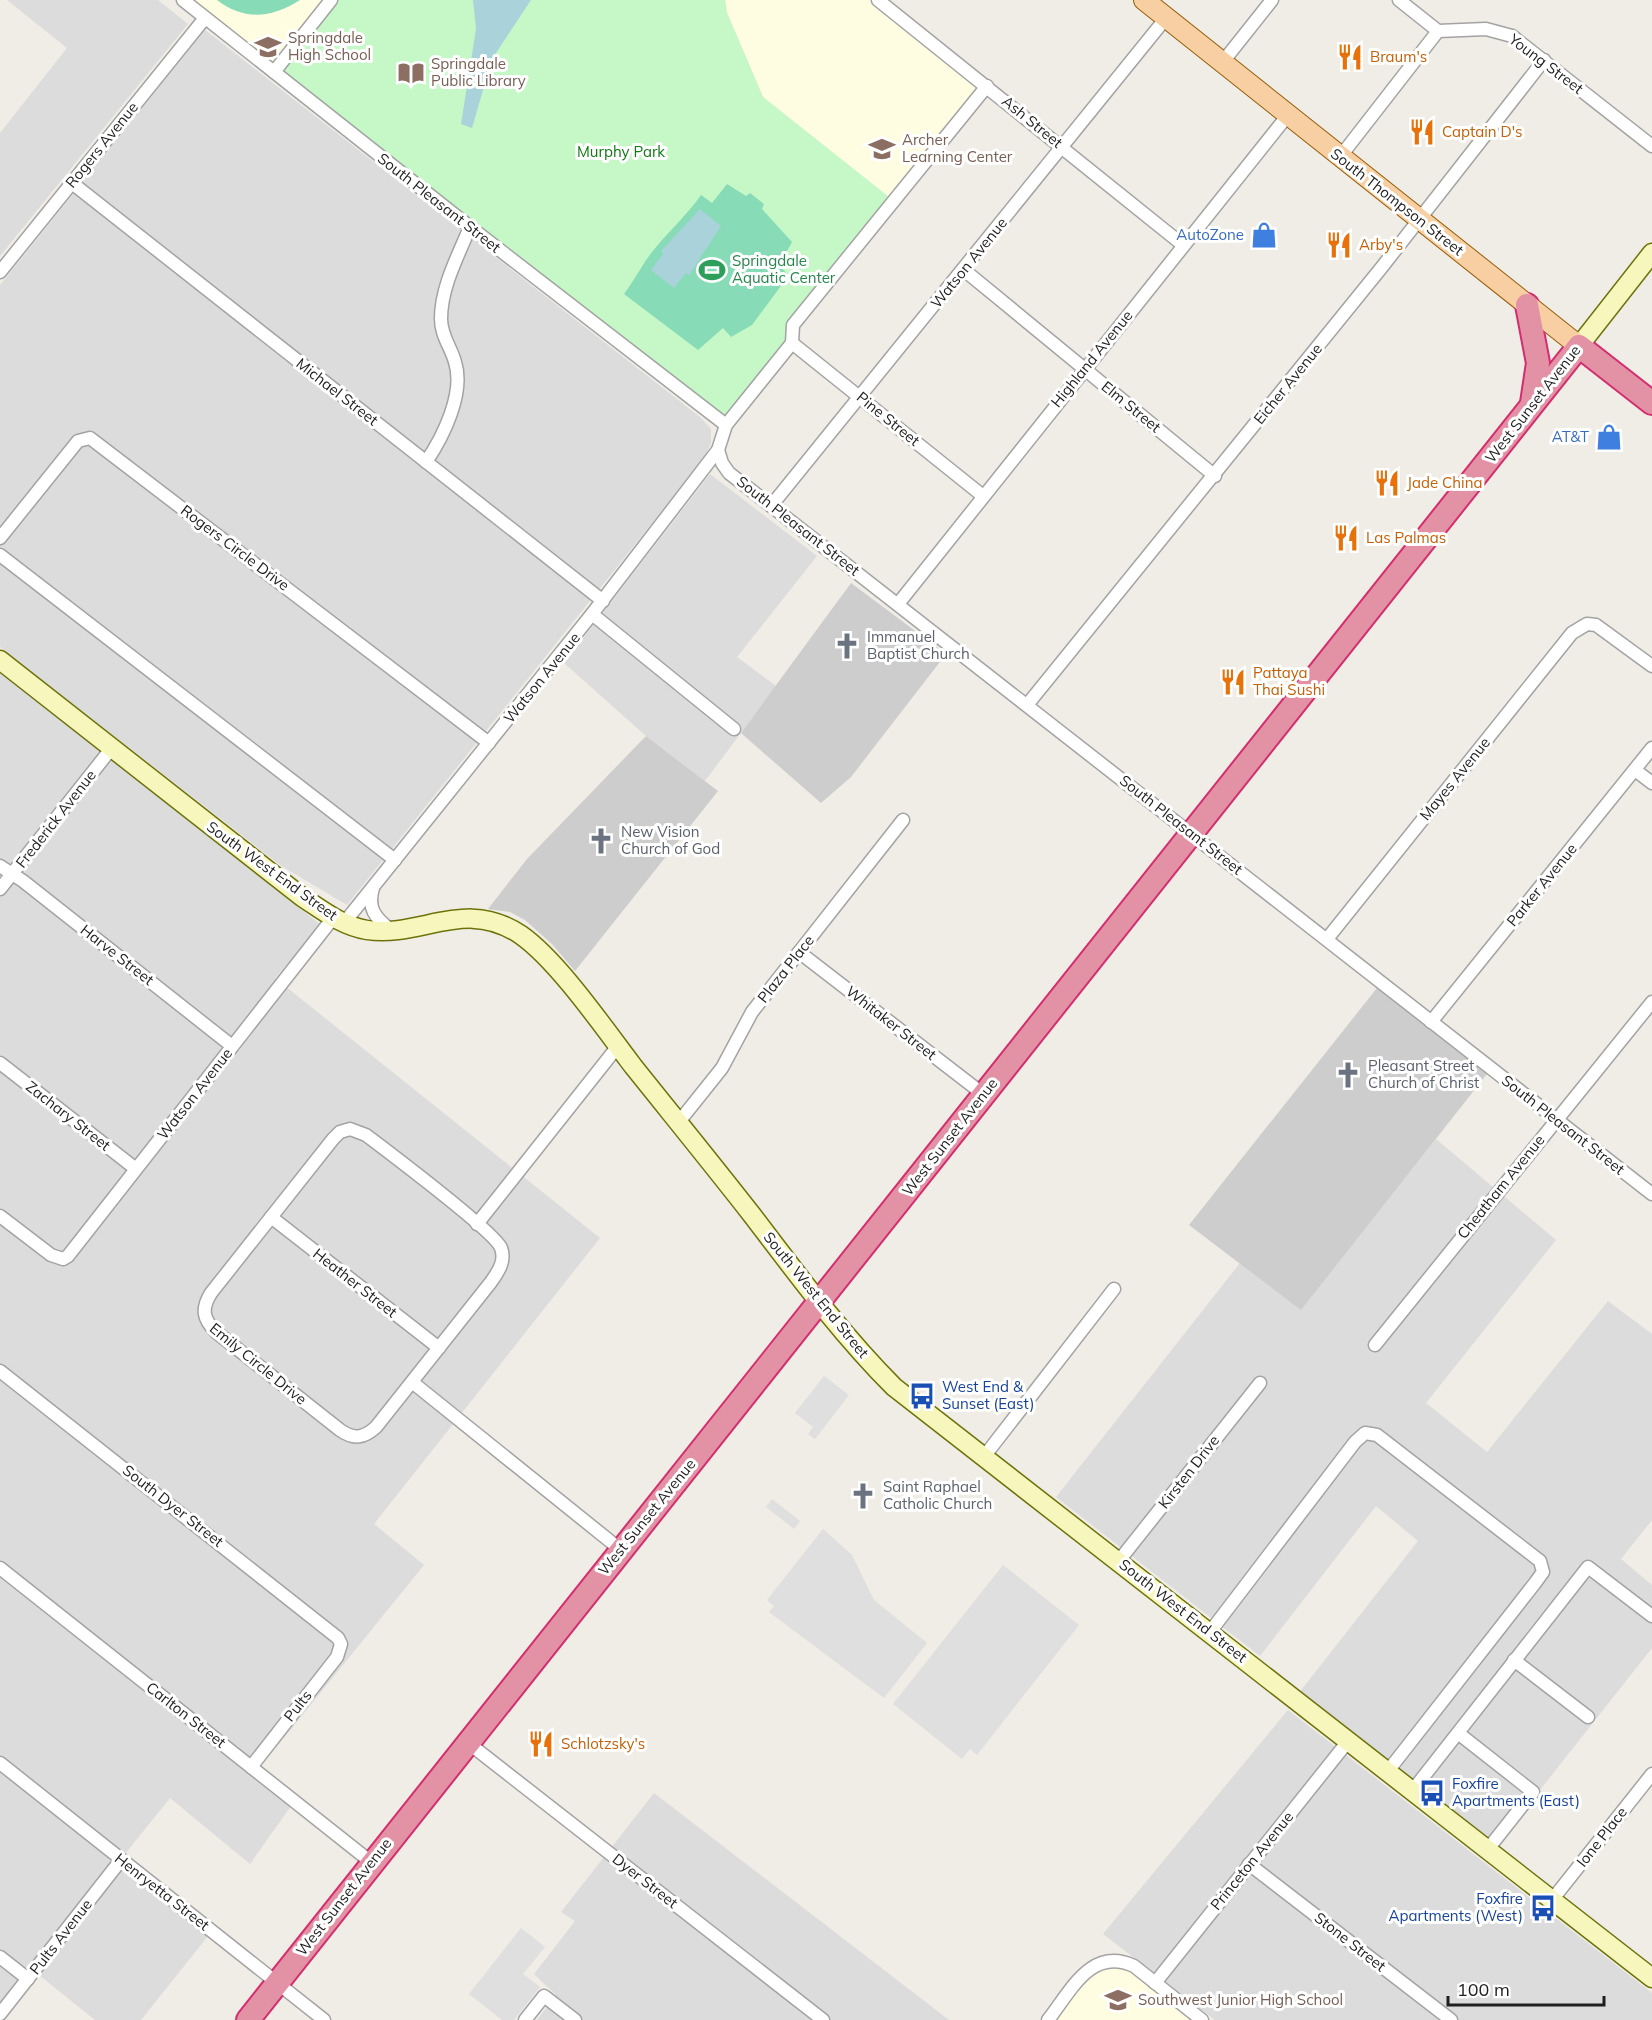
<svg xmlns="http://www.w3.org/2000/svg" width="1652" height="2020" font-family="Mulish,sans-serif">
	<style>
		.residential { fill: #dddcdc }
		.education { fill: #fefce1 }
		.religious { fill: #cdcdcd }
		.park { fill: #c6f7c7 }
		.pitch { fill: #88dbb7 }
		.parking { fill: #dfdfdf }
		.water { fill: #a9d2db }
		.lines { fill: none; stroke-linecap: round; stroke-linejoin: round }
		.street-casing { stroke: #a3a3a3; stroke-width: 15 }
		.secondary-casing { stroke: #6d730a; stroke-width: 21 }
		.primary-casing { stroke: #945e07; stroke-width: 22 }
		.highway-casing { stroke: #d32e6f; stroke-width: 26 }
		.street { stroke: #fff; stroke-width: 12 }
		.secondary { stroke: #f7f7bd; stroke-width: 18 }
		.primary { stroke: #f8cfa3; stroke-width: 20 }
		.highway { stroke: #e392a5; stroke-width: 22 }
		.labels { text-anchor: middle; stroke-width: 6; stroke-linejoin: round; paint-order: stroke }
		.education-label { font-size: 15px; fill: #785e54; stroke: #fff; text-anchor: start }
		.food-label { font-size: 15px; fill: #c56008; stroke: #fff; text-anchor: start }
		.street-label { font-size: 15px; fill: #1f1f1f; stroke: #fff }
		.park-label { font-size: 15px; fill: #117a14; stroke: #fff }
		.shop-label { font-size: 15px; fill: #366cbe; stroke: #fff; text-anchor: end }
		.leisure-label { font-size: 15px; fill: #27864d; stroke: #fff; text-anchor: start }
		.worship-label { font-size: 15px; fill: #5b616d; stroke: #fff; text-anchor: start }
		.transit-label { font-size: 15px; fill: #164399; stroke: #fff; text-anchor: start }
	</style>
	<rect width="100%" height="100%" fill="#f0ece6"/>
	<g class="residential">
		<polygon points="7,0 158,0 188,24 0,256 0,133 67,48"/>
		<polygon points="205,30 700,417 711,429 711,443 704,458 347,905 280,865 0,647 0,285"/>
		<polygon points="710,474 817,556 737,657 776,686 705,781 646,736 564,663"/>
		<polygon points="0,672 321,925 275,978 600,1238 374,1524 424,1565 253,1776 291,1806 250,1864 170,1798 0,2009"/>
		<polygon points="1436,1139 1556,1240 1426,1403 1487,1452 1608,1301 1652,1334 1652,1520 1621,1559 1652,1585 1652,1648 1491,1852 1295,1698 1418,1541 1376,1506 1260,1656 1056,1497 1240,1263 1301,1309"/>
		<polygon points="1288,1710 1652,1993 1652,2020 1215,2020 1103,1934"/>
		<polygon points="654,1793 949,2020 537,2020 556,1995 534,1974 575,1921 561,1912"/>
		<polygon points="121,1860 212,1931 141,2020 95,2020 34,1971"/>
	</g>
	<g class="education">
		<polygon points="183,0 331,0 274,72"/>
		<polygon points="725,0 878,0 987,86 894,201 763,97 727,12"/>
		<polygon points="1118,1966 1131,1972 1191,2020 1054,2020 1084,1981 1097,1970"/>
	</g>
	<g class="religious">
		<polygon points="851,583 946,654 851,777 821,803 741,733"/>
		<polygon points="646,736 718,791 575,971 552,944 525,920 510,912 488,909 527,859"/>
		<polygon points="1377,988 1487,1074 1301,1310 1189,1225"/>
	</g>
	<polygon class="park" points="331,0 725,0 727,13 763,97 894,201 793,325 792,343 726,425 274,72"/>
	<g class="pitch">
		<path d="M217,0h83c-28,18 -56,21 -83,0z"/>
		<path d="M727,184l19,12 4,-3 14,11 -2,5 30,33 -13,24 10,9 -37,50 -21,12 -8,-9 -25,22 -74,-56c10,-13 18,-29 28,-42 16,-20 34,-36 49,-57l11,8z"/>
	</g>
	<g class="parking">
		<polygon points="824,1376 849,1395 815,1439 808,1434 813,1427 795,1413"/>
		<polygon points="772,1499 800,1521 794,1529 766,1507"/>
		<polygon points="823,1529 852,1555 874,1600 927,1643 884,1698 769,1612 774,1606 767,1600"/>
		<polygon points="1003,1565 1079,1625 977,1755 970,1749 962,1759 893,1704"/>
		<polygon points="521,1928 545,1947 523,1974 540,1987 514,2020 502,2020 469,1994"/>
	</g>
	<g class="water">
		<polygon points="473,0 531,0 492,59 472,128 461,124 476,29"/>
		<polygon points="700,209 721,226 689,275 686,273 674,288 651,270 663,254 661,251"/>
	</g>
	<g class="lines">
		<g class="street-casing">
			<g id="street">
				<polyline points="183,0 470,227 726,425"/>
				<polyline points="878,0 1183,245"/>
				<polyline points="1399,0 1438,31 1486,29 1512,36 1652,146"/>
				<polyline points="1222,63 1272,0"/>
				<polyline points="274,72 331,0"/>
				<polyline points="1340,157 1438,31"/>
				<polyline points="72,183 603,601"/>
				<polyline points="964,270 1215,476"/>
				<polyline points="0,272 205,18"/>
				<polyline points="792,343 983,496"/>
				<polyline points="718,450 722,463 729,473 1652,1194"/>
				<path d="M426,462c17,-25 39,-69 29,-100 -4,-15 -14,-26 -14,-43 0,-32 17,-63 29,-92"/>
				<polyline points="771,506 1166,18"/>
				<polyline points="0,538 78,441 90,438 489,743"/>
				<polyline points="0,555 395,860"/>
				<polyline points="898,604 1288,115"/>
				<polyline points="592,614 734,729"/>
				<polyline points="1027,705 1382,267 1544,60"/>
				<polyline points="1635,770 1652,783"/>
				<polyline points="0,866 23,881 232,1046"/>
				<path d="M373,888c-6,20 2,30 18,42"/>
				<polyline points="0,889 111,749"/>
				<polyline points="344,923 592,614 718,450 726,425 792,343 793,325 987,86"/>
				<polyline points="1327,939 1572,633 1587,624 1596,625 1652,666"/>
				<polyline points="799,952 983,1094"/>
				<polyline points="1431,1022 1652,748"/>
				<polyline points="0,1063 136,1169"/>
				<polyline points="678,1123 722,1068 752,1012 903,820"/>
				<path d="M350,1129l16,6c21,16 129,97 135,113 5,13 -3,24 -10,34l-115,145c-12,11 -22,13 -36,3l-124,-98c-13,-13 -15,-23 -5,-39l122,-154 7,-7z"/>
				<polyline points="0,1216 51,1255 63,1259 68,1256 333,918"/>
				<polyline points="271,1217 439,1348"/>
				<polyline points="477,1224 618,1046"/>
				<polyline points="1375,1345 1652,1002"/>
				<polyline points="0,1371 338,1638 341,1644 337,1657 251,1767"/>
				<polyline points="412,1382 621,1550"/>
				<polyline points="983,1458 1114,1289"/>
				<polyline points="1118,1562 1260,1383"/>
				<polyline points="0,1568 371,1862"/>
				<polyline points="1210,1632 1355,1442 1365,1433 1377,1435 1540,1561 1543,1572 1535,1583 1388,1771"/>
				<polyline points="1514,1660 1588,1717"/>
				<polyline points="1458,1733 1533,1792 1488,1849"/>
				<polyline points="467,1742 823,2020"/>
				<polyline points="0,1763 324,2020"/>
				<polyline points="1413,1790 1588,1567 1652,1616"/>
				<polyline points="1249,1864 1451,2020"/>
				<polyline points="1552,1900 1652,1774"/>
				<polyline points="0,1957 28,1979"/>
				<polyline points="1155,1983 1349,1740"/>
				<polyline points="0,2014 121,1860"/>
				<polyline points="525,2020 544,1996 575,2020"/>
				<path d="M1048,2020c23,-29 43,-74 86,-54l68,54"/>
			</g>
		</g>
		<g class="secondary-casing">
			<g id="secondary">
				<polyline points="1579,346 1652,253"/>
				<path d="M0,660l302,237c20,13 40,29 65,33 55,8 98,-33 154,5 37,26 83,93 112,131 40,50 80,99 119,149 45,59 89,119 142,172l758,591"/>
			</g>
		</g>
		<g class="primary-casing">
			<polyline id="primary" points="1144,0 1579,346"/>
		</g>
		<g class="highway-casing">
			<g id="highway">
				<polyline points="1527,305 1538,363 1532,403"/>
				<polyline points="248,2020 1579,346 1652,403"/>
			</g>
		</g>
		<use href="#street" class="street"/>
		<use href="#secondary" class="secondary"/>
		<use href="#primary" class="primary"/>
		<use href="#highway" class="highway"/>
	</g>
	<defs>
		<g id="school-bare" transform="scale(2.07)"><path d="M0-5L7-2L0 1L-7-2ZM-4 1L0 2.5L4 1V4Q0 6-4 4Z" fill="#8d6e63" stroke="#fff" stroke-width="2.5" paint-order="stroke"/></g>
		<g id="restaurant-bare" transform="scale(2.07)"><path d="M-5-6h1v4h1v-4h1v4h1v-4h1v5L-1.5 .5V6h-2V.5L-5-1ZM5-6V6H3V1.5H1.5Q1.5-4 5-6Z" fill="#e8710a" stroke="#fff" stroke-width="2.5" paint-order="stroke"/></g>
		<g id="library-bare" transform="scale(2.07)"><path d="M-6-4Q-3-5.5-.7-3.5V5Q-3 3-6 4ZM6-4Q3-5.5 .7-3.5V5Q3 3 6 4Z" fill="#8d6e63" stroke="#fff" stroke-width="2.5" paint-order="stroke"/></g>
		<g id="shop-bare" transform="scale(2.07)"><path d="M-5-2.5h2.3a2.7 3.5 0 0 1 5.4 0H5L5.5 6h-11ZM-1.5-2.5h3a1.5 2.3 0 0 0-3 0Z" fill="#3f7fe0" stroke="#fff" stroke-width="2.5" paint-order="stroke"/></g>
		<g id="stadium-bare" transform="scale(2.07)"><path d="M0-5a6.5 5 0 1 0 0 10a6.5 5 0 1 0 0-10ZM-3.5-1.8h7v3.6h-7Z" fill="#2e9e5b" stroke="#fff" stroke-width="2.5" paint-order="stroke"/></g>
		<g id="church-bare" transform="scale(2.07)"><path d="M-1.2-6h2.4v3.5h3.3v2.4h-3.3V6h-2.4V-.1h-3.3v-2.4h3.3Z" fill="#6b7280" stroke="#fff" stroke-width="2.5" paint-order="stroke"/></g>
		<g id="bus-bare" transform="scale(2.07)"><path d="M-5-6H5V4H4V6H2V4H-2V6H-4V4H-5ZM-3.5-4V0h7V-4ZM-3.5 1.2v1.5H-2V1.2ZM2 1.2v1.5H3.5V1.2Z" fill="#1a4fb4" stroke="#fff" stroke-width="2.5" paint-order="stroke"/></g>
	</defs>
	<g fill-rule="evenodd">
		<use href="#school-bare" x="268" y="47"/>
		<use href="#restaurant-bare" x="1350" y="57"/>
		<use href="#library-bare" x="411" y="73"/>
		<use href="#restaurant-bare" x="1422" y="132"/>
		<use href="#school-bare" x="882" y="149"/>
		<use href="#shop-bare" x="1264" y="235"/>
		<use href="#restaurant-bare" x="1339" y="245"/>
		<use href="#stadium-bare" x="712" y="270"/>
		<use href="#shop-bare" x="1609" y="437"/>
		<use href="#restaurant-bare" x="1387" y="483"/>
		<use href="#restaurant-bare" x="1346" y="538"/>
		<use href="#church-bare" x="847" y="646"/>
		<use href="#restaurant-bare" x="1233" y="682"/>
		<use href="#church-bare" x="601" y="841"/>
		<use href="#church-bare" x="1348" y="1075"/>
		<use href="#bus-bare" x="922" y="1396"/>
		<use href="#church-bare" x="863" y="1496"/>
		<use href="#restaurant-bare" x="541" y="1744"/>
		<use href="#bus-bare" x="1432" y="1793"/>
		<use href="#bus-bare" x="1543" y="1908"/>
		<use href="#school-bare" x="1118" y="2000"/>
	</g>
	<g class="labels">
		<g class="education-label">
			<text x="288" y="43">Springdale<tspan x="288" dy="17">High School</tspan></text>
			<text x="431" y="69">Springdale<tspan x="431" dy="17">Public Library</tspan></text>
			<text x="902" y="145">Archer<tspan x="902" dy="17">Learning Center</tspan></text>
			<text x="1138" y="2005">Southwest Junior High School</text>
		</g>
		<g class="food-label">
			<text x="1370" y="62">Braum's</text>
			<text x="1442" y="137">Captain D's</text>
			<text x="1359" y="250">Arby's</text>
			<text x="1407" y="488">Jade China</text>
			<text x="1366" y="543">Las Palmas</text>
			<text x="1253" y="678">Pattaya<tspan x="1253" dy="17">Thai Sushi</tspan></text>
			<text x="561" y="1749">Schlotzsky's</text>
		</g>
		<g class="street-label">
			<text transform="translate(1546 64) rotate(37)" y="5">Young Street</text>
			<text transform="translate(1032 122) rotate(39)" y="5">Ash Street</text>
			<text transform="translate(102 145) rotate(-51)" y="5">Rogers Avenue</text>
			<text transform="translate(1397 202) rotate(38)" y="5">South Thompson Street</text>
			<text transform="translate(439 203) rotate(38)" y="5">South Pleasant Street</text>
			<text transform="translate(969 263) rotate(-51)" y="5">Watson Avenue</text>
			<text transform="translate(1092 359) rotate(-51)" y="5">Highland Avenue</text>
			<text transform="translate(1288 384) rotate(-51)" y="5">Eicher Avenue</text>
			<text transform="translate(337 392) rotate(38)" y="5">Michael Street</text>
			<text transform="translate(1533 404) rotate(-52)" y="5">West Sunset Avenue</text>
			<text transform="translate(1131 407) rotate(39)" y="5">Elm Street</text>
			<text transform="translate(888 419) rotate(39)" y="5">Pine Street</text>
			<text transform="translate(798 526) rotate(38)" y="5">South Pleasant Street</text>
			<text transform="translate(235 548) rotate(37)" y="5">Rogers Circle Drive</text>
			<text transform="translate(542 678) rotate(-51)" y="5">Watson Avenue</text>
			<text transform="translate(1455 779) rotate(-51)" y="5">Mayes Avenue</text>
			<text transform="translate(56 819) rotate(-52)" y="5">Frederick Avenue</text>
			<text transform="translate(1181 825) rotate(38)" y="5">South Pleasant Street</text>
			<text transform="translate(272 871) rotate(36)" y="5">South West End Street</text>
			<text transform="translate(1542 885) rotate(-51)" y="5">Parker Avenue</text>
			<text transform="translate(117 955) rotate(38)" y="5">Harve Street</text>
			<text transform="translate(786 969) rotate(-52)" y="5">Plaza Place</text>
			<text transform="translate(891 1023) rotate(38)" y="5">Whitaker Street</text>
			<text transform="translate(195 1094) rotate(-52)" y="5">Watson Avenue</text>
			<text transform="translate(68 1116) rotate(38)" y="5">Zachary Street</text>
			<text transform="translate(1563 1125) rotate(38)" y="5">South Pleasant Street</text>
			<text transform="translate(950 1137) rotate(-52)" y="5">West Sunset Avenue</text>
			<text transform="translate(1501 1187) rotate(-51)" y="5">Cheatham Avenue</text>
			<text transform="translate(355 1283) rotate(38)" y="5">Heather Street</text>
			<text transform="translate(816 1295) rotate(51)" y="5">South West End Street</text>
			<text transform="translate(258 1364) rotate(39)" y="5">Emily Circle Drive</text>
			<text transform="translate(1189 1472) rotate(-52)" y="5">Kirsten Drive</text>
			<text transform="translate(173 1506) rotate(38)" y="5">South Dyer Street</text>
			<text transform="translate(647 1517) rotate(-51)" y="5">West Sunset Avenue</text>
			<text transform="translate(1183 1611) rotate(38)" y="5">South West End Street</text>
			<text transform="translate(298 1706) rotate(-52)" y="5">Pults</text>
			<text transform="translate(186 1715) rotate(38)" y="5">Carlton Street</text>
			<text transform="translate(1602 1837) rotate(-52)" y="5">Ione Place</text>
			<text transform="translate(1252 1861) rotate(-51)" y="5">Princeton Avenue</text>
			<text transform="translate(645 1881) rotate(38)" y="5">Dyer Street</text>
			<text transform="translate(162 1892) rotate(38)" y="5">Henryetta Street</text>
			<text transform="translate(344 1897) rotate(-52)" y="5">West Sunset Avenue</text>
			<text transform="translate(61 1937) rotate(-52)" y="5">Pults Avenue</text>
			<text transform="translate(1350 1942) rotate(38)" y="5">Stone Street</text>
		</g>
		<g class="park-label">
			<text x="621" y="157">Murphy Park</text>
		</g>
		<g class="shop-label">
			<text x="1244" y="240">AutoZone</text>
			<text x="1589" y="442">AT&amp;T</text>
		</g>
		<g class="leisure-label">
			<text x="732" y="266">Springdale<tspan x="732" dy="17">Aquatic Center</tspan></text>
		</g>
		<g class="worship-label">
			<text x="867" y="642">Immanuel<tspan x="867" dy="17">Baptist Church</tspan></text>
			<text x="621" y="837">New Vision<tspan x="621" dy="17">Church of God</tspan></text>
			<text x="1368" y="1071">Pleasant Street<tspan x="1368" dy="17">Church of Christ</tspan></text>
			<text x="883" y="1492">Saint Raphael<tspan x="883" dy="17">Catholic Church</tspan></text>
		</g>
		<g class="transit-label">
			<text x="942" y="1392">West End &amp;<tspan x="942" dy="17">Sunset (East)</tspan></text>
			<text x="1452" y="1789">Foxfire<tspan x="1452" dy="17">Apartments (East)</tspan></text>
			<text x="1523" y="1904" text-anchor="end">Foxfire<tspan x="1523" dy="17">Apartments (West)</tspan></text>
		</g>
	</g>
	<path d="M1448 1996v9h156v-9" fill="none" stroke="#1f1f1f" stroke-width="3"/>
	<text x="1457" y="1996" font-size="18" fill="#1f1f1f" stroke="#ffffff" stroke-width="4.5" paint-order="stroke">100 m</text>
</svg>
